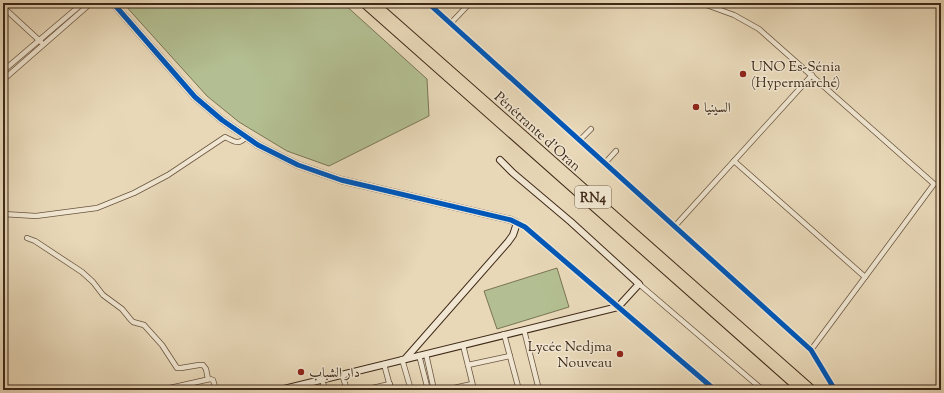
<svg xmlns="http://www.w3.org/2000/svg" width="944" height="393" font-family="'Sorts Mill Goudy',Amiri,serif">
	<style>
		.green { fill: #b3bf92; stroke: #797455 }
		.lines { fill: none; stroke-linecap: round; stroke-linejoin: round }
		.street-casing { stroke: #695540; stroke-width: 6 }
		.secondary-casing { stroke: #3f2918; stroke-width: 8 }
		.highway-casing { stroke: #3f2918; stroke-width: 10 }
		.street { stroke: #f0e6d1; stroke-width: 4.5 }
		.secondary { stroke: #f0e6d1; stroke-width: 6 }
		.highway { stroke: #e8d8b8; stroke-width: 8 }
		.cycleway-casing { stroke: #f0e6d1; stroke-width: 8 }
		.cycleway { stroke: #0057b8; stroke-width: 5 }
		.poi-dot { fill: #8f2418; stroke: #f0e6d1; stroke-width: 1.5 }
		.labels { text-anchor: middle; stroke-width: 3; stroke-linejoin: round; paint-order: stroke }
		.shield { fill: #f0e6d1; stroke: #746250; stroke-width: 1 }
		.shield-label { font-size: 13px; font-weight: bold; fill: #3f2918 }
		.poi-label { font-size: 14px; fill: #3f2918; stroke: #f0e6d1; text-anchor: start }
		.street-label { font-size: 14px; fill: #3f2918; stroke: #f0e6d1 }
	</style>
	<rect width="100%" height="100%" fill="#e8d8b8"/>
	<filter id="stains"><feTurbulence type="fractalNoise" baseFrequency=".005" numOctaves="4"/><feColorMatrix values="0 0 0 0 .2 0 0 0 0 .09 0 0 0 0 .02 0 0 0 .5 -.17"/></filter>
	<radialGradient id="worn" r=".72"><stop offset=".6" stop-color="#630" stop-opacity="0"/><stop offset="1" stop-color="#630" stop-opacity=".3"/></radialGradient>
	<g class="green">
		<polygon points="123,3 343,3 427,79 429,116 329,166 287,151 239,122 207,96"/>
		<polygon points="557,268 569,307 497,329 484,291"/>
	</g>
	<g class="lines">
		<g class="street-casing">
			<g id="street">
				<polyline points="428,3 811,350 835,390"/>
				<polyline points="701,3 734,15 759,29 934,184 811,350"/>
				<polyline points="3,7 41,42"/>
				<polyline points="451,23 470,3"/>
				<polyline points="3,71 83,3"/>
				<polyline points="3,80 91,3"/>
				<polyline points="580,140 591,129"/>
				<polyline points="734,161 865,277"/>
				<polyline points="605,163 616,151"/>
				<path d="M3,214l33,2 61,-8 37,-15 34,-18 57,-38c9,4 13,9 21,0"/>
				<path d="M517,223l8,4c64,54 127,109 190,163"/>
				<polyline points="675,226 812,75"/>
				<polyline points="27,238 35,241 82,272 93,282 103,295 122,309 131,320 133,322 144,325 162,345 177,368 181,368 199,365 203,365 206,369 208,379"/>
				<polyline points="639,284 763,390"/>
				<polyline points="524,330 539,390"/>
				<polyline points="504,334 519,390"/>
				<polyline points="463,345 474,390"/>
				<polyline points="426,354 434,390"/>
				<polyline points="419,355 428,390"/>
				<polyline points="402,359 411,390"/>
				<polyline points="384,364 391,390"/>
				<polyline points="468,365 510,356"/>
				<polyline points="342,374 347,390"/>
				<polyline points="322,379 325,390"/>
				<polyline points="161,390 210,379 213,380 216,390"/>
				<polyline points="364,390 390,384"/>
				<polyline points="445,390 472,384"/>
			</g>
		</g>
		<g class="secondary-casing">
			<g id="secondary">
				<polyline points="113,3 195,97 222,120 258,145 298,165 341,180 511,220 517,223 513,235 508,242 406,358"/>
				<polyline points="280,390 618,307 639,284 571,222 513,173 500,160"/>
			</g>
		</g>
		<g class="highway-casing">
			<g id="highway">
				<polyline points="364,3 801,390"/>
				<polyline points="374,3 812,390"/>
			</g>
		</g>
		<use href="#street" class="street"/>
		<use href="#secondary" class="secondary"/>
		<use href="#highway" class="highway"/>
		<g class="cycleway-casing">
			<g id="cycleway">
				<polyline points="113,3 195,97 222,120 258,145 298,165 341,180 511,220 525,227 715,390"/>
				<polyline points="428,3 811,350 835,390"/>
			</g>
		</g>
		<use href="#cycleway" class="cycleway"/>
	</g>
	<g class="poi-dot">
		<circle cx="743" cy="74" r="4"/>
		<circle cx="696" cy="107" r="4"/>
		<circle cx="620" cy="354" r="4"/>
		<circle cx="301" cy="372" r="4"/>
	</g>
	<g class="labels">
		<rect class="shield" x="575" y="186" width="36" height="22" rx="3"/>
		<g class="shield-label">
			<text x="593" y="202">RN4</text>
		</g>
		<g class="poi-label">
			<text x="751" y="71">UNO Es-Sénia<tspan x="751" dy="16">(Hypermarché)</tspan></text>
			<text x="704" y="112">السينيا</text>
			<text x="612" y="351" text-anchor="end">Lycée Nedjma<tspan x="612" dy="16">Nouveau</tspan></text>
			<text x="309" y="377">دار الشباب</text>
		</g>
		<g class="street-label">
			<text transform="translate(538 131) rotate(42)" y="5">Pénétrante d'Oran</text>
		</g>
	</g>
	<rect width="944" height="393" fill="none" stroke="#e8d8b8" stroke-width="16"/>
	<rect x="4" y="4" width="936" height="385" fill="none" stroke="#3f2918" stroke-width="2"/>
	<rect x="8" y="8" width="928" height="377" fill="none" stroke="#3f2918"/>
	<rect width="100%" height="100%" filter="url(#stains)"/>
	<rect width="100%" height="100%" fill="url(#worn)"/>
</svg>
